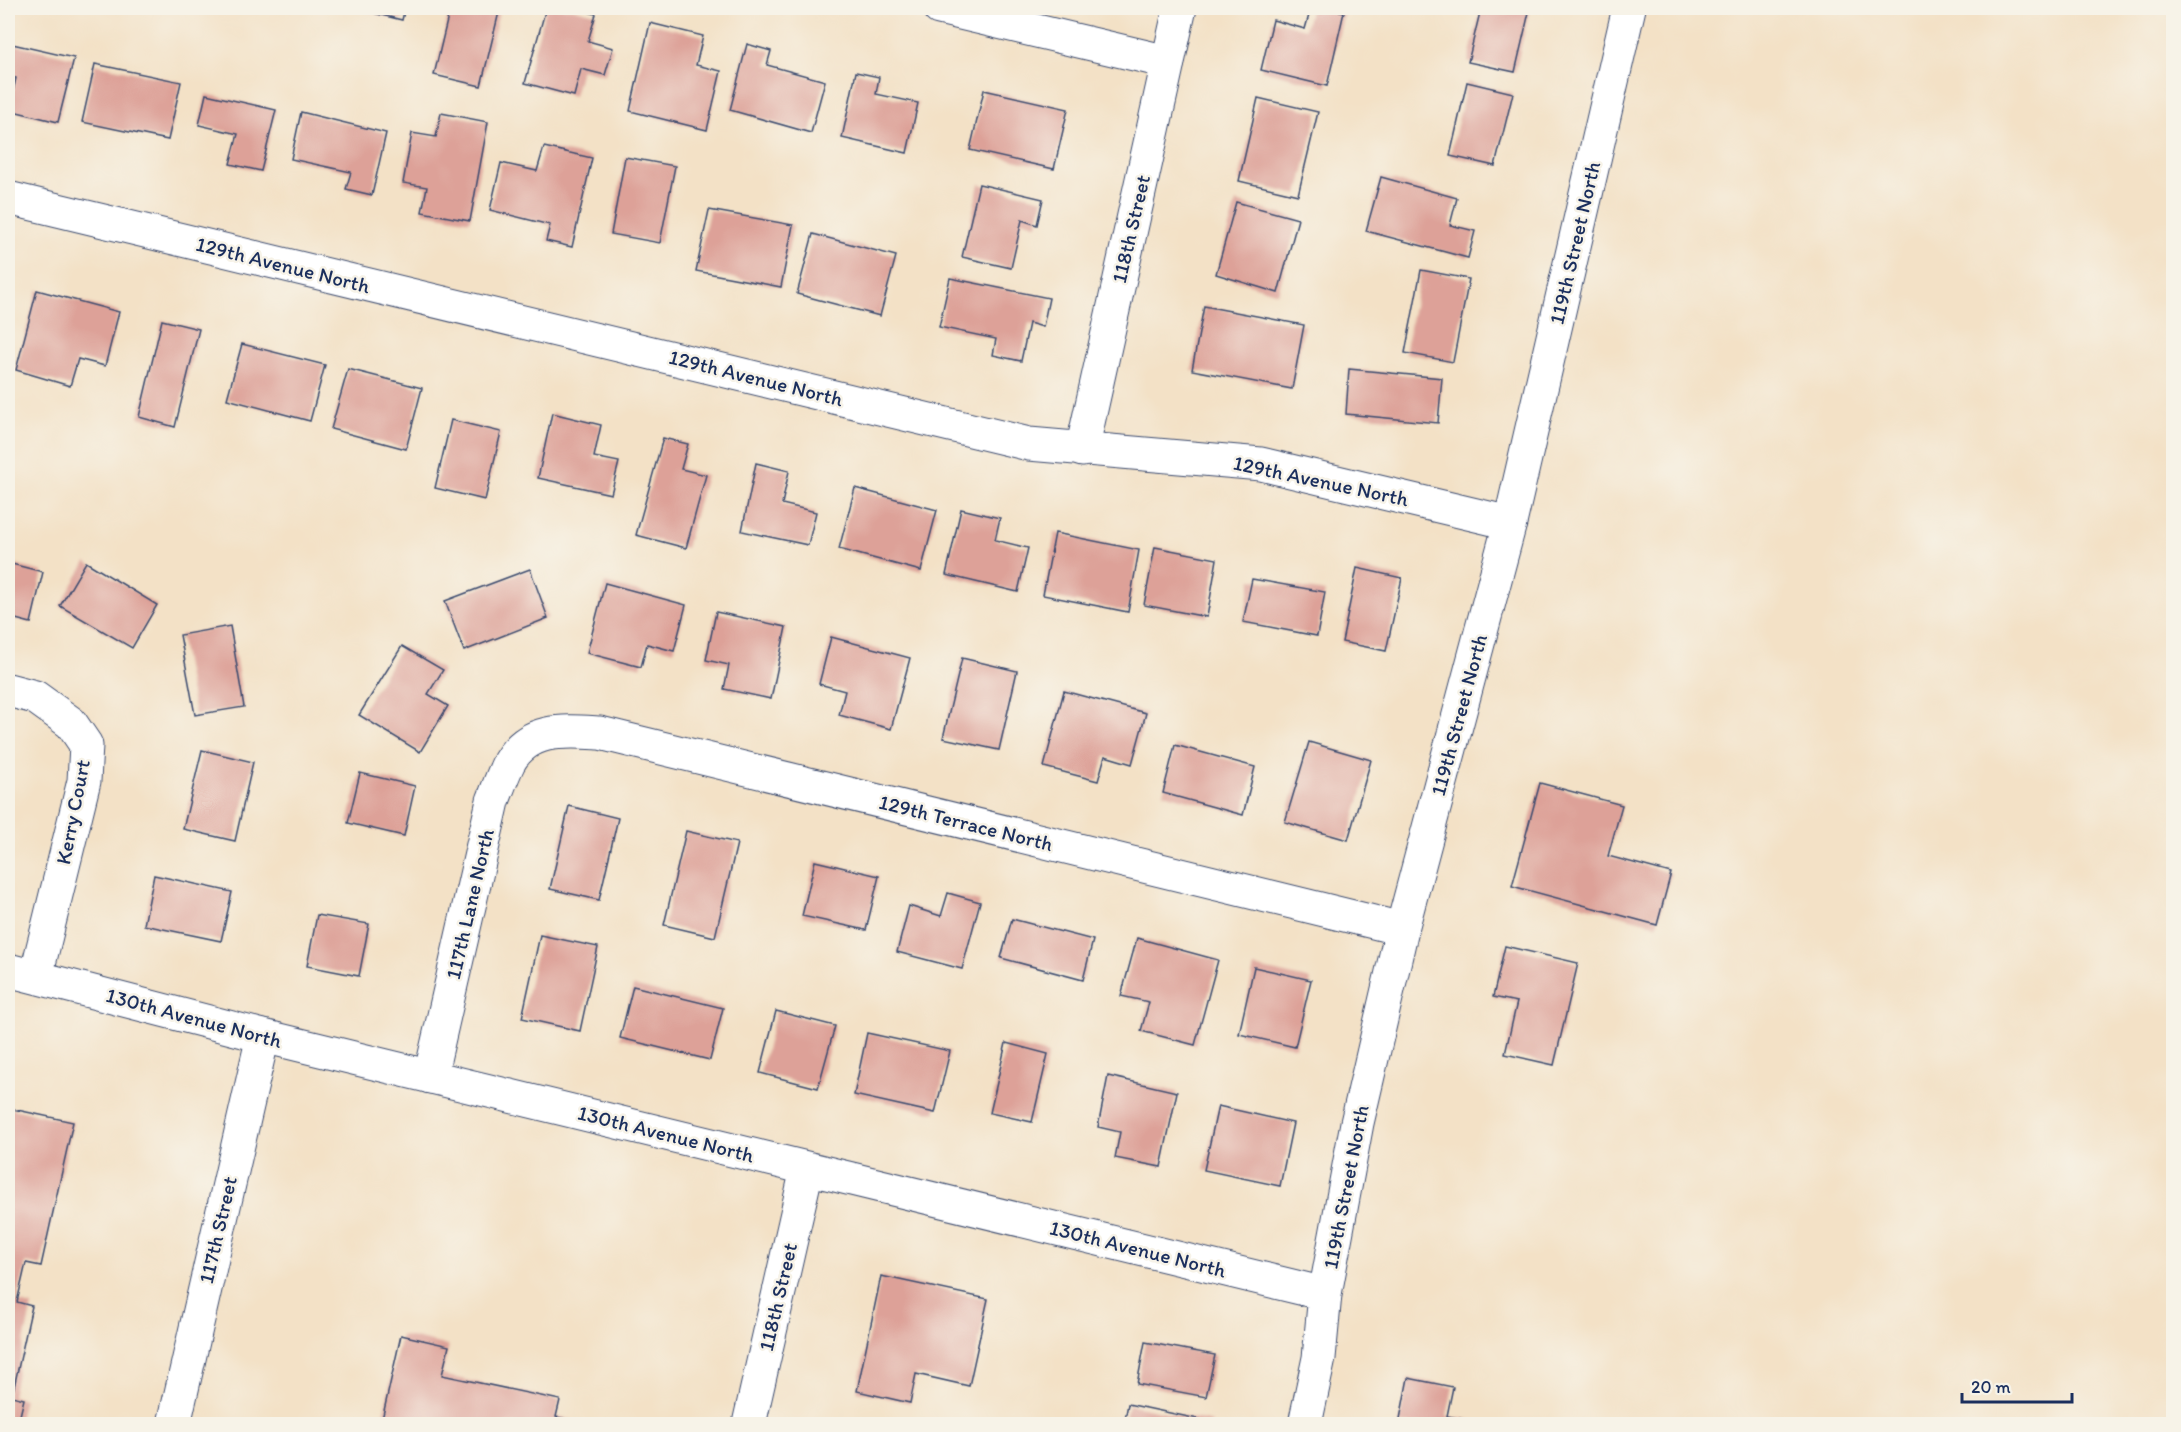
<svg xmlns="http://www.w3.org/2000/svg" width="2181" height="1432" font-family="Itim,sans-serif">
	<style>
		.building { fill: #dda198 }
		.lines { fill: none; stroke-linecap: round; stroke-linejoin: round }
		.minor-casing { stroke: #3b4a6e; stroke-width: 35 }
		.minor { stroke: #fff; stroke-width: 33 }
		.labels { text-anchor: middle; stroke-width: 5; stroke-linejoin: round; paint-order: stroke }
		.street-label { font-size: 21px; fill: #1b2f5e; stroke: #f7f3e8 }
	</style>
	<rect width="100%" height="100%" fill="#f7f3e8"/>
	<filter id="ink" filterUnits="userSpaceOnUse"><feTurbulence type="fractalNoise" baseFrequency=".0167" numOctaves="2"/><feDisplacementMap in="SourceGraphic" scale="12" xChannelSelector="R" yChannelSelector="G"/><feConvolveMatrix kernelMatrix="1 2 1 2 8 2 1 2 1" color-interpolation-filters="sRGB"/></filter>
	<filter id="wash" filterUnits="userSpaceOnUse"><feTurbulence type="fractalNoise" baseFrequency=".008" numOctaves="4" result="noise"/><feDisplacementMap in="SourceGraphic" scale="24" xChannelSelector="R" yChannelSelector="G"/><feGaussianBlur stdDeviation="1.35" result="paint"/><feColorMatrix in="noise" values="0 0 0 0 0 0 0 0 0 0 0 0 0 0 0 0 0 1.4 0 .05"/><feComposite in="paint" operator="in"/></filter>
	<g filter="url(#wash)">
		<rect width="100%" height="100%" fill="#f3e1c6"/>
		<g id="blocks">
			<g class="building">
				<polygon points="353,8 405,8 402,20"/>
				<polygon points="450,8 479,8 499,12 481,86 434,75"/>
				<polygon points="546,8 572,8 596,14 588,41 613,48 605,75 581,69 574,96 525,83"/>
				<polygon points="1311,8 1326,8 1344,12 1327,86 1261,70 1273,20 1305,29"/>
				<polygon points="1481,8 1530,8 1515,72 1468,62"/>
				<polygon points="650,23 703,36 696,65 721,71 707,130 630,111"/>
				<polygon points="8,43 74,58 58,122 9,110 16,78 8,76"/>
				<polygon points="747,44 771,51 767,65 825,81 811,133 730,110"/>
				<polygon points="95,64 181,82 168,140 82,122"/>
				<polygon points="856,72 879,77 876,94 918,103 907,153 842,138"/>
				<polygon points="1467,82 1513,93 1495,166 1450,156"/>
				<polygon points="984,90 1068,109 1054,169 970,150"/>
				<polygon points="206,94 276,110 261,171 230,164 238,134 199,125"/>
				<polygon points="1258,98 1318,112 1298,195 1239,181"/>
				<polygon points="301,112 386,133 372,195 346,189 351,172 291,159"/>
				<polygon points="441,113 488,122 470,221 422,212 427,187 403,183 412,133 436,137"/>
				<polygon points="544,147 592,158 572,247 546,241 550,225 490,210 501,163 537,171"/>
				<polygon points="625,157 675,166 660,243 611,234"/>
				<polygon points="1381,177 1457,198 1450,225 1475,231 1468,258 1366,231"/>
				<polygon points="979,184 1043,199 1037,225 1022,220 1011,268 962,257"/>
				<polygon points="1236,202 1298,219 1278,293 1216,274"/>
				<polygon points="709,210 793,225 781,287 696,271"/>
				<polygon points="813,234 896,256 880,316 797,294"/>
				<polygon points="1421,270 1469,279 1453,362 1405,353"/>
				<polygon points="950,278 1049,298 1043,327 1029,323 1021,361 993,355 996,339 939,327"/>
				<polygon points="37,290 119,312 105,366 78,359 70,386 16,370"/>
				<polygon points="1204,306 1304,325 1292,389 1192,370"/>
				<polygon points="162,320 199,329 175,427 139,417"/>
				<polygon points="242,344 325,365 310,421 227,399"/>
				<polygon points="348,369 422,388 406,449 331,429"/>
				<polygon points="1349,369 1442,378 1438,423 1346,414"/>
				<polygon points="552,413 601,425 594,457 619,462 611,494 538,478"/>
				<polygon points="451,420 501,432 485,500 435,488"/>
				<polygon points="663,438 688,444 681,469 706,475 686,548 636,535"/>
				<polygon points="756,463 789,471 782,504 816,512 808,545 742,531"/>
				<polygon points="855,488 937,510 921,571 839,549"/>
				<polygon points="961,509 1000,518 995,540 1028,548 1018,592 946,575"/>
				<polygon points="1055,533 1139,550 1128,612 1043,595"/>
				<polygon points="1155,547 1217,559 1207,617 1144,605"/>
				<polygon points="86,562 157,605 132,648 60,606"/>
				<polygon points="8,563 43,572 31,623 8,617"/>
				<polygon points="1357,568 1402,578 1386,651 1342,642"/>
				<polygon points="530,569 548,618 464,651 445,601"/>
				<polygon points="1252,579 1325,592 1317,636 1243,622"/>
				<polygon points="605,583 686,605 674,651 647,644 641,667 587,653"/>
				<polygon points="716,612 786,627 771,699 724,689 729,665 706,660"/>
				<polygon points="230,626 244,707 195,715 180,635"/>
				<polygon points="831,637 910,658 891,729 839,715 845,691 819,684"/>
				<polygon points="402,646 443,670 428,694 448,706 420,752 359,715"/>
				<polygon points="962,658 1017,671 999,750 943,738"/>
				<polygon points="1064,691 1146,713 1132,764 1105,756 1098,781 1044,767"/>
				<polygon points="1309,742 1371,760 1348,840 1285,822"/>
				<polygon points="1175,745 1255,767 1243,815 1163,793"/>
				<polygon points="202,750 253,762 235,841 183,829"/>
				<polygon points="360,773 415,786 404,836 348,823"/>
				<polygon points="1540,783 1622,805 1608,856 1671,873 1657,925 1512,886"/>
				<polygon points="569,806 618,818 599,900 550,889"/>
				<polygon points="686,831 737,843 715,937 664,925"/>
				<polygon points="815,861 879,876 866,930 802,916"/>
				<polygon points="154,875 232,892 221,941 144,925"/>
				<polygon points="948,893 980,902 962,969 897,952 909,906 941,916"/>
				<polygon points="317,915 369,924 359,976 307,966"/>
				<polygon points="1012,919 1093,940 1083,980 1001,958"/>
				<polygon points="540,935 598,947 580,1031 522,1018"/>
				<polygon points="1137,938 1218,960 1195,1045 1141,1031 1149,1002 1121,996"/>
				<polygon points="1505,946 1578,963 1554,1065 1505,1054 1517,1002 1493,997"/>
				<polygon points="1254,967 1311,980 1295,1047 1239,1034"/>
				<polygon points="633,986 723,1008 710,1060 620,1038"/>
				<polygon points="776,1011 835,1026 818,1088 760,1073"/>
				<polygon points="867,1033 950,1051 935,1113 854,1095"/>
				<polygon points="1006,1043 1048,1054 1032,1122 990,1113"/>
				<polygon points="1108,1076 1177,1092 1161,1167 1115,1158 1120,1132 1098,1127"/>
				<polygon points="1218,1106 1293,1123 1280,1186 1204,1170"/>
				<polygon points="8,1108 73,1122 41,1266 26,1263 17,1302 32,1306 12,1396 24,1399 18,1424 8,1422"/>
				<polygon points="881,1276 988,1299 969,1386 916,1374 910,1403 857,1391"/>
				<polygon points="401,1335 449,1346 442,1375 560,1400 556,1417 572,1420 571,1424 381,1424"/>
				<polygon points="1145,1342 1215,1355 1206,1397 1137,1384"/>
				<polygon points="1408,1378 1453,1387 1447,1416 1470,1420 1469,1424 1399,1424"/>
				<polygon points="1128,1404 1212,1422 1211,1424 1124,1424"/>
			</g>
		</g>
	</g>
	<g filter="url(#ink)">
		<use href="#blocks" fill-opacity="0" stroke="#3b4a6e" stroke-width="1.5"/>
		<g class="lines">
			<g class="minor-casing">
				<g id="minor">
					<polyline points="939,8 1168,62"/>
					<polyline points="8,198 1029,444 1261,464 1510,523"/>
					<polyline points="1082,450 1180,8"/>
					<polyline points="8,690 35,697 71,723 86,745 84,781 36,976"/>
					<polyline points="8,970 263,1036 1325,1294"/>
					<path d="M430,1077l63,-276c5,-13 10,-27 16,-39 20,-35 56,-31 91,-29l802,196"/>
					<polyline points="174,1424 263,1036"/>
					<polyline points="749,1424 807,1169"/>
					<polyline points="1305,1424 1319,1358 1325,1294 1357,1123 1402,929 1510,523 1629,8"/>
				</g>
			</g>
			<use href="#minor" class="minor"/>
		</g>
	</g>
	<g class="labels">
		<g class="street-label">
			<text transform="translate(1131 229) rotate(-77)" y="7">118th Street</text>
			<text transform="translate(1575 243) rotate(-77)" y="7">119th Street North</text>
			<text transform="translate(283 265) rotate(14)" y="7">129th Avenue North</text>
			<text transform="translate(756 378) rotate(14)" y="7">129th Avenue North</text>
			<text transform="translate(1321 481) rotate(12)" y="7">129th Avenue North</text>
			<text transform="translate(1459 715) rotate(-75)" y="7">119th Street North</text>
			<text transform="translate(73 812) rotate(-79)" y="7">Kerry Court</text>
			<text transform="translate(966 823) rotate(14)" y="7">129th Terrace North</text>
			<text transform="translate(470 904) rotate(-77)" y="7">117th Lane North</text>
			<text transform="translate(194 1018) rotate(15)" y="7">130th Avenue North</text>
			<text transform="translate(666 1134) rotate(14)" y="7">130th Avenue North</text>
			<text transform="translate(1346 1187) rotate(-79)" y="7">119th Street North</text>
			<text transform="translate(218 1230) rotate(-77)" y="7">117th Street</text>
			<text transform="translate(1138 1249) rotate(14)" y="7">130th Avenue North</text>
			<text transform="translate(778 1297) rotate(-77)" y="7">118th Street</text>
		</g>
	</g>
	<rect width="2181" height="1432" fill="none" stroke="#f7f3e8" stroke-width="30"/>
	<path d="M1962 1393v9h110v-9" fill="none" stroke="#1b2f5e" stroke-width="3"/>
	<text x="1971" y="1393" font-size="18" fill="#1b2f5e" stroke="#f7f3e8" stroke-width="4.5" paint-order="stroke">20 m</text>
</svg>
